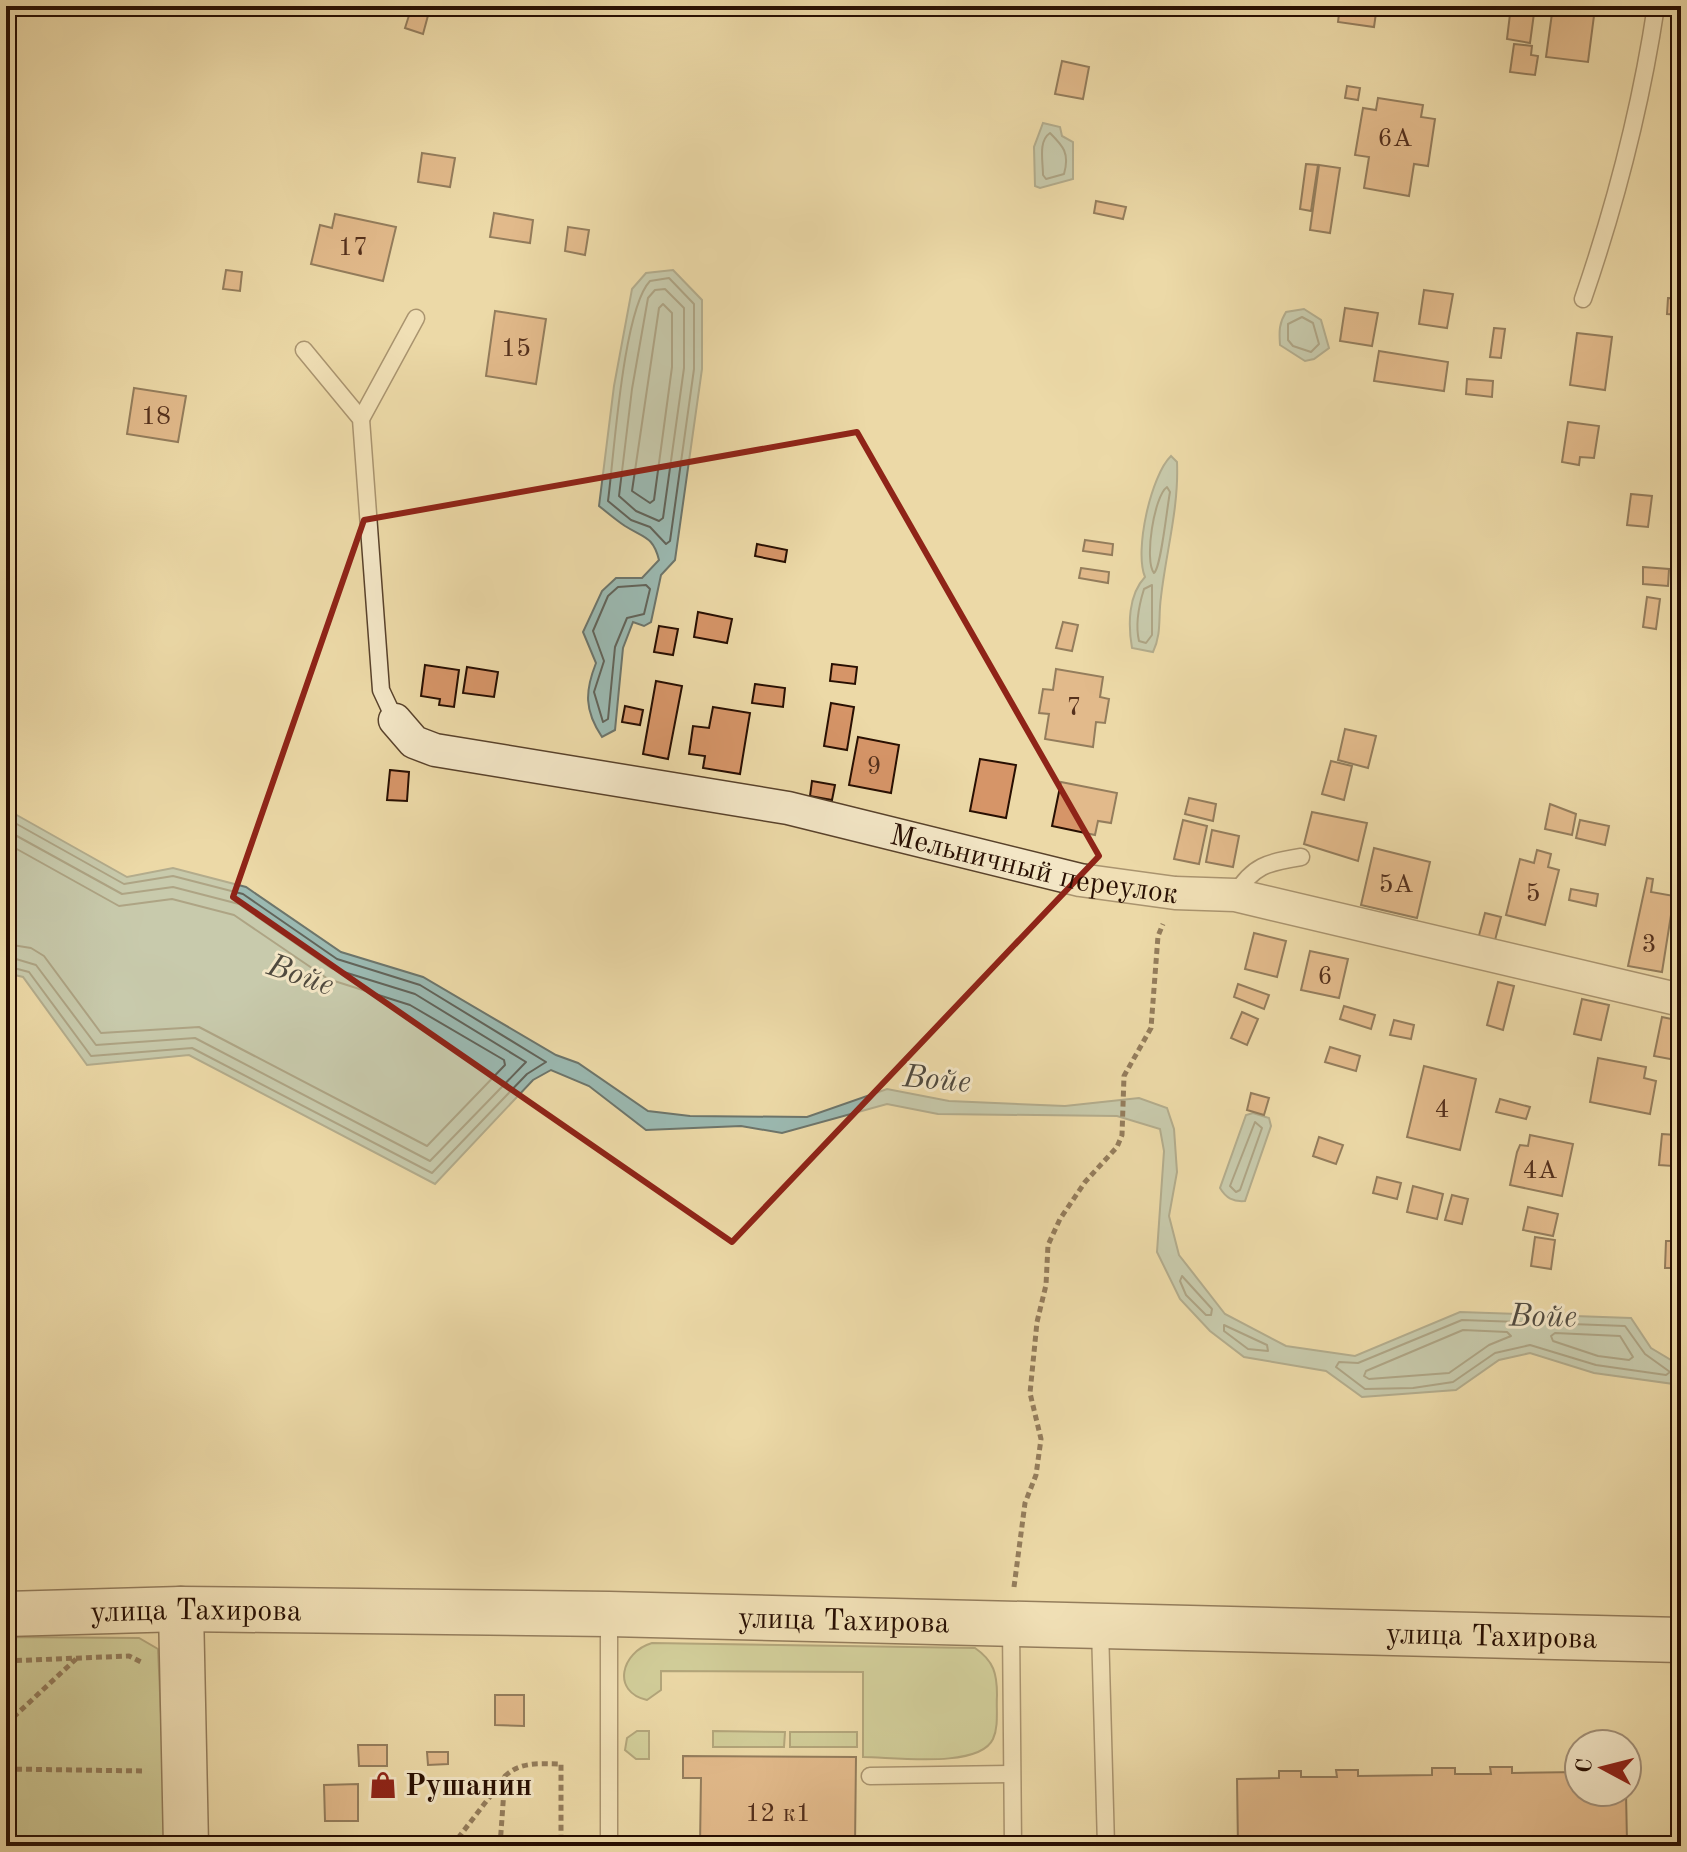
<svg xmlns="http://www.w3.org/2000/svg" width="1687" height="1852" font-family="'Old Standard TT',serif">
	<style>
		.green { fill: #b2c08b; stroke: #6d6846; stroke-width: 2 }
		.water { fill: #9bb9b1; stroke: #6d756b; stroke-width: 2 }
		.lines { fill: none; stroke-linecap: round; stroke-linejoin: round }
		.shore { stroke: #62645a; stroke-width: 2 }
		.building { fill: #d69568; stroke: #280f02; stroke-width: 2 }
		.lane-casing { stroke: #59422b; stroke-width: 19 }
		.street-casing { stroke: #59422b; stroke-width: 35 }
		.secondary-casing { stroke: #280f02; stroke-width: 47 }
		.path { stroke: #280f02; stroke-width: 5; stroke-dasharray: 6 4; stroke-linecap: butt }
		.lane { stroke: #f3e6c6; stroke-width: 16 }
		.street { stroke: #f3e6c6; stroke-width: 32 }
		.secondary { stroke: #f3e6c6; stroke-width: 44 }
		.marked { fill: none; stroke: #8f2418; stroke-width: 6; stroke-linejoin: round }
		.labels { text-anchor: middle; stroke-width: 6; stroke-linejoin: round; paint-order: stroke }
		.number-label { font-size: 26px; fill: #54301c }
		.street-label { font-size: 30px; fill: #280f02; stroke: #f3e6c6 }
		.poi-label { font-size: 30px; font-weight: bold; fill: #280f02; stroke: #f3e6c6; text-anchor: start }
		.water-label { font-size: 32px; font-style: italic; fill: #504a3f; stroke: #f3e6c6 }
	</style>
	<rect width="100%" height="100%" fill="#ecd9a7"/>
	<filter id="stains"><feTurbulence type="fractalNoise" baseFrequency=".0025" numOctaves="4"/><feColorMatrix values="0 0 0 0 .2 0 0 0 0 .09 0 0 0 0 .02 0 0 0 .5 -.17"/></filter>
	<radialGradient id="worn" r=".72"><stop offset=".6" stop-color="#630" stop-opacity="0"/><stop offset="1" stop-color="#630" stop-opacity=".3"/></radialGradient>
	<g class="green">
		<polygon points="6,1637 139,1638 158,1649 167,1846 6,1846"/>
		<path d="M652,1643l323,5c19,13 22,26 22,47 -1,14 2,31 -4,44 -14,30 -100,18 -130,18v-85l-202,-1v19l-14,10c-36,-8 -26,-48 5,-57z"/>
		<polygon points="637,1731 649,1731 649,1759 636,1759 625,1750 627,1738"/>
		<polygon points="713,1731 785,1732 784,1747 713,1747"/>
		<rect x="790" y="1732" width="67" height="15"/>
	</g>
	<g class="water">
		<polygon points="1043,123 1060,127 1062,136 1073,142 1073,179 1040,188 1035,186 1034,147"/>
		<path d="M673,270l29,30v69l-27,191 -14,15 -10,47 -7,4 -11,-4 -10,26 -8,82 -13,7c-18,-27 -17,-46 -6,-74l-13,-31 19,-41 14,-13h26l17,-18c-6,-24 -15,-22 -34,-34 -9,-6 -17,-13 -26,-20l15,-120 18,-97 14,-16z"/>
		<path d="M1304,309l17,11 8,28 -15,11 -9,2 -25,-16c-1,-14 -1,-22 6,-33z"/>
		<path d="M1171,456l6,6c2,46 -11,90 -16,135 -3,20 1,36 -8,55l-21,-4c-4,-23 -4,-53 13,-71 -11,-26 6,-102 26,-121z"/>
		<polygon points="6,809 127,877 173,868 246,887 341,952 423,977 556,1055 578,1063 648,1111 690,1116 807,1117 887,1089 949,1101 1065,1106 1139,1098 1167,1108 1174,1129 1177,1172 1169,1216 1179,1255 1225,1314 1286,1346 1355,1356 1460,1312 1631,1318 1651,1348 1681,1366 1681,1385 1594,1373 1530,1353 1499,1360 1456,1390 1362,1397 1326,1371 1244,1357 1210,1331 1180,1299 1157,1252 1164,1151 1160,1129 1117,1116 938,1114 887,1104 782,1133 741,1126 646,1130 589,1086 551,1070 533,1080 435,1184 189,1055 87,1065 23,977 6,973"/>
		<path d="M1253,1113l16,5 2,8 -26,75c-12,1 -19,-3 -25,-13l26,-73z"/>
	</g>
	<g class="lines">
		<g class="shore">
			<path d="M1050,133c13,13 20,20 14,41l-18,5 -3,-4c0,-14 -5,-34 7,-42z"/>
			<path d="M669,278l25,26v65l-24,172 -4,3 -16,-17 -19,-7 -23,-19c6,-45 15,-192 42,-220z"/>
			<polygon points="665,289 684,308 684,368 663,518 659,521 636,511 619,496 632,389 648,298 655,290"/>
			<polygon points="663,304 672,313 672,367 654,500 650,503 632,491 659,308"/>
			<polygon points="1302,317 1313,323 1319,344 1311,352 1293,346 1288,340 1288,324"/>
			<path d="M1167,487l3,5c-3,15 -9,76 -16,81 -10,-12 0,-77 13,-86z"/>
			<polygon points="646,585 650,589 644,614 627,618 615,647 608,719 603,722 594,692 604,661 593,631 608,596 618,587"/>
			<path d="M1152,585v50l-6,8 -7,-2c-4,-17 0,-36 5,-52z"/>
			<polyline points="6,818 124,884 173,876 243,894 337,959 420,985 546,1062 527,1074 432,1173 192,1048 91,1056 29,972 6,966"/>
			<polyline points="6,830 122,894 173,887 239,904 331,968 415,994 526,1062 430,1161 195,1038 96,1045 36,965 6,956"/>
			<polyline points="6,843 119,906 172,899 234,915 328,979 410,1005 504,1060 505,1065 427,1146 199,1027 101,1033 44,956 31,948 6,944"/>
			<polygon points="1255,1122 1262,1128 1240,1190 1236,1192 1230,1186"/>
			<polygon points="1182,1276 1212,1309 1211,1315 1206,1315 1186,1295 1180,1281"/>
			<polygon points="1462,1320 1625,1326 1645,1354 1670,1372 1666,1375 1596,1365 1530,1345 1495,1353 1453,1382 1413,1388 1365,1389 1336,1367 1339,1362 1358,1363"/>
			<polygon points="1224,1325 1267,1345 1268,1351 1248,1349 1224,1331"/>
			<polygon points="1463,1330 1507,1332 1511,1336 1489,1345 1449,1373 1369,1379 1364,1376 1366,1371"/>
			<polygon points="1555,1333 1620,1336 1633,1357 1629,1360 1598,1356 1553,1341 1551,1336"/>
		</g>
	</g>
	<g class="building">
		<polygon points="412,6 430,8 423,34 405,28"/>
		<polygon points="1340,6 1377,6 1374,27 1338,22"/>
		<polygon points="1511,6 1535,6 1530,43 1507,39"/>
		<polygon points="1553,6 1595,8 1588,62 1546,57"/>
		<polygon points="1514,44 1532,46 1531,55 1538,56 1535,75 1510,72"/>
		<polygon points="1062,61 1089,67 1083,99 1055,94"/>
		<polygon points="1347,86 1360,88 1358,100 1345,98"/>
		<polygon points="1378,98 1423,105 1421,117 1435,119 1428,166 1414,164 1409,196 1364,188 1369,157 1355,155 1363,108 1376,110"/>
		<polygon points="422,153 455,158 450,187 418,182"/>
		<polygon points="1306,164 1318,165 1311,211 1300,209"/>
		<polygon points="1319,165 1340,168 1330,233 1310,230"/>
		<polygon points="1096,201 1126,207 1123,219 1094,213"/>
		<polygon points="494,213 533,220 530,243 490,237"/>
		<polygon points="335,214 396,227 383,281 311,264 320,225 332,228"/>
		<polygon points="568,227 589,230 585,255 565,251"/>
		<polygon points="226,270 242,272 240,291 223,289"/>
		<polygon points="1424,290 1453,294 1447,328 1419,324"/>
		<polygon points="1668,298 1681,299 1681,315 1667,314"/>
		<polygon points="1345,308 1378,313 1372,346 1340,341"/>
		<polygon points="495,311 546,319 536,384 486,376"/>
		<polygon points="1494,328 1505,329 1501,358 1490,357"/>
		<polygon points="1577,333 1612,337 1605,390 1570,385"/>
		<polygon points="1379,351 1448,362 1444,391 1374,381"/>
		<polygon points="1467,379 1493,381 1492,397 1466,394"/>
		<polygon points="134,388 186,396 178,442 127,434"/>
		<polygon points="1568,422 1599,426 1594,458 1580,457 1579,465 1562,462"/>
		<polygon points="1631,494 1652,496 1648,527 1627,525"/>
		<polygon points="1085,540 1113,544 1112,555 1083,551"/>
		<polygon points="757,544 787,550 785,562 755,556"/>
		<polygon points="1643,567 1669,569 1668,586 1643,584"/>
		<polygon points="1081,568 1109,572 1108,583 1079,578"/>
		<polygon points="1647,597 1660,599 1656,629 1643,627"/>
		<polygon points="698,612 732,619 727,643 694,637"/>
		<polygon points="1063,622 1078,625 1072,651 1056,648"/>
		<polygon points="659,626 678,629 673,655 654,652"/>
		<polygon points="832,664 857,667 855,684 830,681"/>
		<polygon points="425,665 459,670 454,707 439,705 440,699 421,696"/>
		<polygon points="467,667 498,672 494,697 463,693"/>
		<polygon points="1056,669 1103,677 1100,697 1109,699 1105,723 1096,722 1093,747 1045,739 1049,714 1039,713 1043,689 1053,690"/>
		<polygon points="656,681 682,686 668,759 643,754"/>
		<polygon points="755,684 785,688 783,707 752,703"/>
		<polygon points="831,703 854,707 847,750 824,746"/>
		<polygon points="625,706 643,710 640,725 622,722"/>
		<polygon points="713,707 750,713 740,774 703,768 705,756 689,754 693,726 709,728"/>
		<polygon points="1345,729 1376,736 1368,768 1338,760"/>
		<polygon points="858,737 899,745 891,793 849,785"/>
		<polygon points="980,759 1016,765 1006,818 970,811"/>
		<polygon points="1331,761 1352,766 1344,800 1322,794"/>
		<polygon points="390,770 409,772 407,801 387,800"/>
		<polygon points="812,781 835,785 832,800 810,796"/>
		<polygon points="1061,782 1117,793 1111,823 1098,821 1095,835 1052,826"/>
		<polygon points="1674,783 1681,783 1681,797 1673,796"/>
		<polygon points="1189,798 1216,804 1213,821 1185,814"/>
		<polygon points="1550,804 1576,814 1572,835 1545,829"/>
		<polygon points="1312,812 1367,823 1358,861 1304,844"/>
		<polygon points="1183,820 1207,826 1199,864 1174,859"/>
		<polygon points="1580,820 1609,826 1605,845 1576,838"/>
		<polygon points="1212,830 1239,836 1233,867 1206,862"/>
		<polygon points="1374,848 1430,862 1417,918 1361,905"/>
		<polygon points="1537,850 1551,854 1548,867 1559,870 1545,925 1506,915 1520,859 1534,863"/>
		<polygon points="1647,878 1653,879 1651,892 1674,896 1662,972 1628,966"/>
		<polygon points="1571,889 1598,894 1596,906 1569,900"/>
		<polygon points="1485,913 1501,917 1494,944 1478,939"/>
		<polygon points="1254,933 1286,941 1277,977 1245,969"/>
		<polygon points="1310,951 1348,959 1339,998 1301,990"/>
		<polygon points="1498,982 1514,986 1503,1030 1487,1025"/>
		<polygon points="1238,984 1269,995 1264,1009 1234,997"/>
		<polygon points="1582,999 1609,1005 1601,1040 1574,1034"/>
		<polygon points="1344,1006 1375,1015 1371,1029 1340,1019"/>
		<polygon points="1242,1012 1258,1019 1247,1045 1231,1038"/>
		<polygon points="1662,1017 1681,1021 1681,1061 1654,1056"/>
		<polygon points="1394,1020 1414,1025 1411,1039 1390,1035"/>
		<polygon points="1330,1047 1360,1056 1356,1071 1325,1062"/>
		<polygon points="1598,1058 1646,1067 1644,1078 1656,1081 1650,1114 1590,1102"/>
		<polygon points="1424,1066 1476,1079 1460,1150 1407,1137"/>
		<polygon points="1251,1093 1269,1098 1264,1115 1247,1110"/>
		<polygon points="1500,1099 1530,1107 1526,1119 1496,1112"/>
		<polygon points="1662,1134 1676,1135 1673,1166 1659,1165"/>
		<polygon points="1530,1135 1573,1144 1562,1196 1510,1185 1517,1152 1520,1145 1528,1146"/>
		<polygon points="1319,1137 1343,1145 1336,1164 1313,1156"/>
		<polygon points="1377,1177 1401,1183 1397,1199 1373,1193"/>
		<polygon points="1413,1186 1443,1194 1437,1219 1407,1212"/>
		<polygon points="1452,1195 1468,1199 1462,1224 1445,1220"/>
		<polygon points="1528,1207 1558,1214 1553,1236 1523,1230"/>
		<polygon points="1535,1237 1555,1240 1551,1269 1531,1266"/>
		<polygon points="1666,1241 1681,1241 1681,1268 1665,1268"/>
		<polygon points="495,1695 524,1695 524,1726 495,1725"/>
		<polygon points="358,1745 387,1745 387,1766 359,1766"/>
		<polygon points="427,1752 448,1752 448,1764 428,1765"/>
		<polygon points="683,1756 856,1757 855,1846 700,1846 701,1778 683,1778"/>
		<polygon points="1490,1767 1512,1767 1512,1773 1579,1772 1579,1792 1626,1792 1627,1842 1238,1846 1237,1779 1279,1778 1279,1771 1301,1771 1301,1777 1337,1777 1336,1770 1358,1770 1358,1776 1432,1775 1432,1768 1455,1768 1455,1774 1491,1774"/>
		<polygon points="358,1784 358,1821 325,1821 324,1785"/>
		<polygon points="365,1843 365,1846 328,1846 328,1844"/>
	</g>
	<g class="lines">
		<g class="lane-casing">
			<g id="lane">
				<path d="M1583,299c33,-96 58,-193 73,-293"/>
				<polyline points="304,350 361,419 381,690 395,720"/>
				<polyline points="361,419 416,318"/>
				<path d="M1235,895c17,-29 33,-33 66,-38"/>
				<polyline points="609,1615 609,1846"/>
				<polyline points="1011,1624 1013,1846"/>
				<polyline points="1100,1628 1106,1846"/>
				<polyline points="870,1776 1010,1774"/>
			</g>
		</g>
		<g class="street-casing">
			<g id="street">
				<path id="s1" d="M395,720l19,22 21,8 353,58 292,72 95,13 60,2 446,105"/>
			</g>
		</g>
		<g class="secondary-casing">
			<g id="secondary">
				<polyline points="181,1609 186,1846"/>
				<path id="s2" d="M6,1614l175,-5 428,5 1072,26"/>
			</g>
		</g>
		<g class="path">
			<polyline points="1014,1587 1025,1503 1036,1475 1041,1439 1030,1393 1037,1322 1046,1285 1048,1245 1060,1219 1085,1182 1117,1147 1122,1135 1124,1076 1151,1028 1158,936 1163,924"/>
			<polyline points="6,1661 129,1656 143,1663"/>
			<polyline points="6,1724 76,1659"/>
			<polyline points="6,1769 145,1771"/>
			<polyline points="1585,1843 1586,1846"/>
			<polyline points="1510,1845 1510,1846"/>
			<polyline points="452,1846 505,1777"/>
			<path d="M500,1846l5,-70c16,-15 35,-12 56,-12v82"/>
		</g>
		<use href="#lane" class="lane"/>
		<use href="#street" class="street"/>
		<use href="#secondary" class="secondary"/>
	</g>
	<path d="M0 0H1687V1852H0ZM857,432l242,424 -367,386 -499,-345 131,-377z" fill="#ecd9a7" fill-opacity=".55" fill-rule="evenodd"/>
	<path class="marked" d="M857,432l242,424 -367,386 -499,-345 131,-377z"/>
	<defs>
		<g id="shop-bare" transform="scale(2.16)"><path d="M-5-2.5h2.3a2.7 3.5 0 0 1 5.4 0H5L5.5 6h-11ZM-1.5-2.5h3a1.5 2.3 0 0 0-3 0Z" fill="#8f2418" stroke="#f3e6c6" stroke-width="2.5" paint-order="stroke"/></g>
	</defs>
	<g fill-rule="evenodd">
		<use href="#shop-bare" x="383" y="1785"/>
	</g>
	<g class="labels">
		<g class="number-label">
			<text x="1395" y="146">6А</text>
			<text x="353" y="255">17</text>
			<text x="516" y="356">15</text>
			<text x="156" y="424">18</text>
			<text x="1074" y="715">7</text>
			<text x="874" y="774">9</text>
			<text x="1396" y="892">5А</text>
			<text x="1533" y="901">5</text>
			<text x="1649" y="952">3</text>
			<text x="1325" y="984">6</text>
			<text x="1442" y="1117">4</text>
			<text x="1540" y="1178">4А</text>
			<text x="778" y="1821">12 к1</text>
		</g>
		<g class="street-label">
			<text dy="10" stroke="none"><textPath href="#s1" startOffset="662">Мельничный переулок</textPath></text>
			<text dy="10" stroke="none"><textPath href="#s2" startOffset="190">улица Тахирова</textPath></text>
			<text dy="10" stroke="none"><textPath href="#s2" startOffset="838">улица Тахирова</textPath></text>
			<text dy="10" stroke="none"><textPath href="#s2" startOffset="1486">улица Тахирова</textPath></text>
		</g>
		<g class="poi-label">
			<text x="405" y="1795">Рушанин</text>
		</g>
		<g class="water-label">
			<text transform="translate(301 974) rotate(19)" y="11">Войе</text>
			<text transform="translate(937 1078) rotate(5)" y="11">Войе</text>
			<text transform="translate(1543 1315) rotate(1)" y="11">Войе</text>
		</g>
	</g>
	<rect width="1687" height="1852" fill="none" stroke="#ecd9a7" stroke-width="32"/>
	<rect x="8" y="8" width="1671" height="1836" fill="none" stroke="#280f02" stroke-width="4"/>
	<rect x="16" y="16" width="1655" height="1820" fill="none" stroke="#280f02" stroke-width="2"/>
	<g transform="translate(1603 1768) rotate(277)"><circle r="38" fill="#f3e6c6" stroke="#a29078" stroke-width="2"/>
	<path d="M0-6L14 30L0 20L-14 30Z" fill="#8f2418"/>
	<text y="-12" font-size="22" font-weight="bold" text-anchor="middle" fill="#280f02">С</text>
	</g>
	<rect width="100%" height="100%" filter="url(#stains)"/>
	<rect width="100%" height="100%" fill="url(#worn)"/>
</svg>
